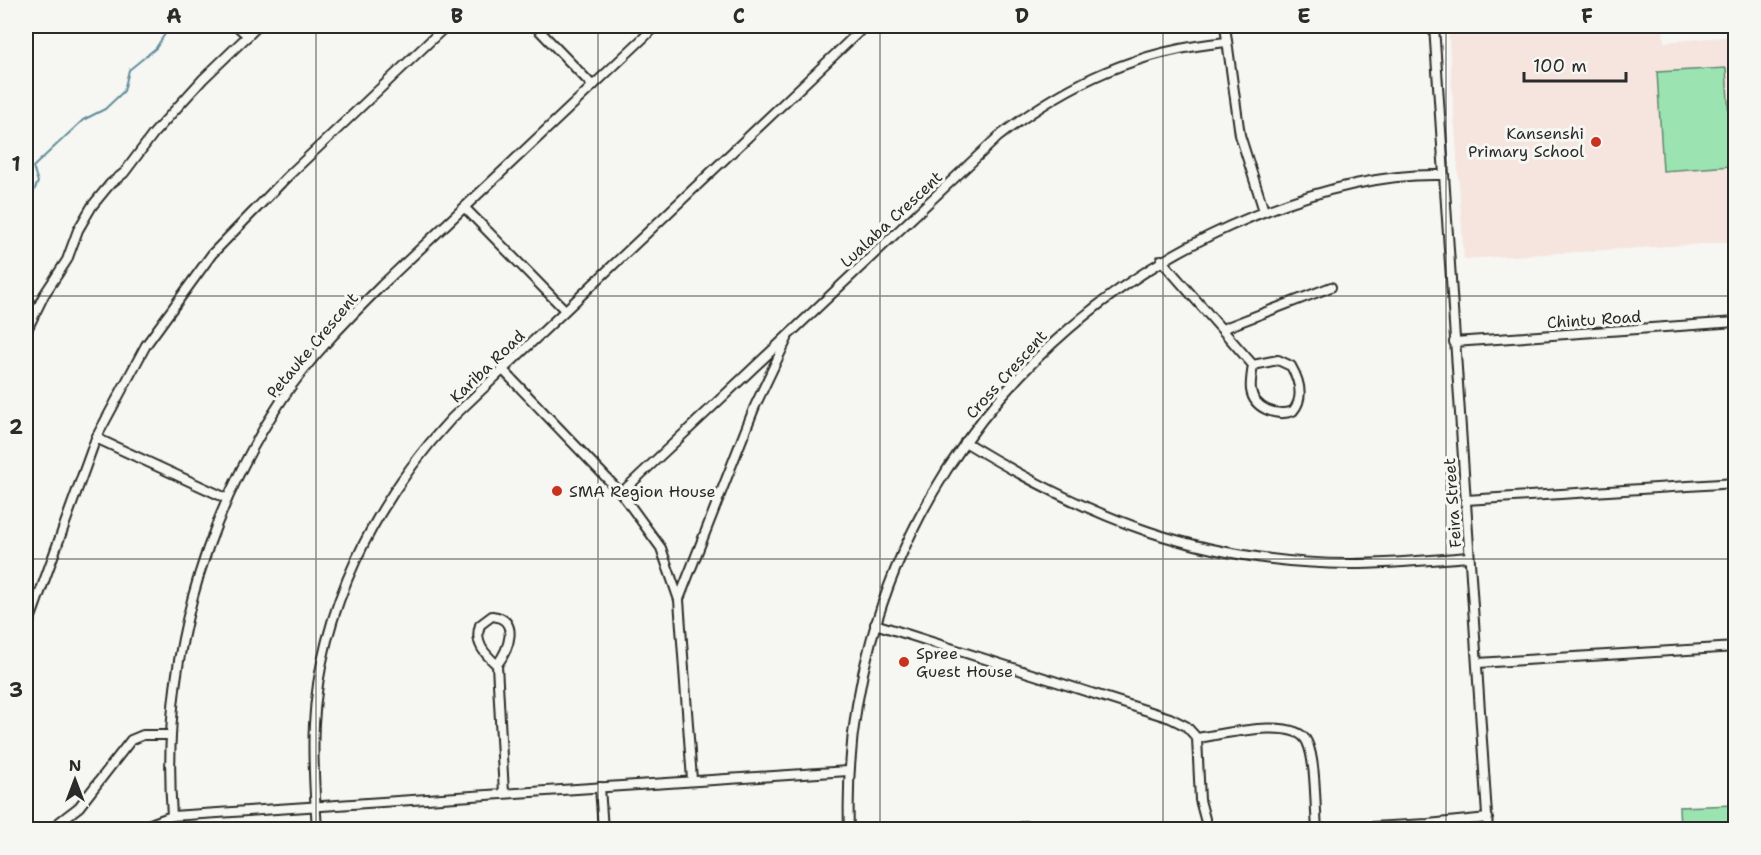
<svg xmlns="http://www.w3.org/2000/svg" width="1761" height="855" font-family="'Shantell Sans',sans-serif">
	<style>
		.built { fill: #f6e5df }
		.green { fill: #9be3b0; stroke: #63876e; stroke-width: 1.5 }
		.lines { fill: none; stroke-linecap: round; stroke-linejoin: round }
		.stream { stroke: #628f9c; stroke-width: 2 }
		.street-casing { stroke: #2b2b2b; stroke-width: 12 }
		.street { stroke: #f6f6f2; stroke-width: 8 }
		.grid { fill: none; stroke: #2b2b2b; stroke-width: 1.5; stroke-opacity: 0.55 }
		.poi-dot { fill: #c8321e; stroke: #f6f6f2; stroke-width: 2 }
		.labels { text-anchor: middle; stroke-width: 6; stroke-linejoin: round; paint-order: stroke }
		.poi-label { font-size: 16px; fill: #2b2b2b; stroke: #f6f6f2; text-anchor: start }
		.street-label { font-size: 16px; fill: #2b2b2b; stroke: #f6f6f2 }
		.neatline { fill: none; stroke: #2b2b2b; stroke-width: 2 }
		.grid-label { font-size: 20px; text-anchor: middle; font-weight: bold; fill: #2b2b2b }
	</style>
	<rect width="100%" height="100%" fill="#f6f6f2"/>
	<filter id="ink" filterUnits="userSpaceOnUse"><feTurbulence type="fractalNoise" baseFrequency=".0167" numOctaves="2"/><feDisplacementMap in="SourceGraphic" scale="12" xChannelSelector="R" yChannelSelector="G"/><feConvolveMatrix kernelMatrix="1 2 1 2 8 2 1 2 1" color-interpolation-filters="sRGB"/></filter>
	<g filter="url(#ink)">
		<polygon class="built" points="1448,26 1663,26 1664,42 1735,36 1735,242 1464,259"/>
		<g class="green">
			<polygon points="1726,68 1732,166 1663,171 1657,72"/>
			<polygon points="1735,805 1735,829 1680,829 1679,807"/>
		</g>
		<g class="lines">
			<polyline class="stream" points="26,208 38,182 33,167 83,120 105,109 124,91 129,70 156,48 170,26"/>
			<g class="street-casing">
				<g id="street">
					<polyline points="237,26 248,36"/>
					<polyline points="535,26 593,86"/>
					<polyline points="1225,26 1240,135 1264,211"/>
					<polyline points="1434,26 1488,830"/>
					<polyline points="465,208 565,310"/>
					<path d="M1161,260l92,105c-1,8 -3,17 -2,25 3,19 26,27 42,21 12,-14 6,-31 -2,-45l-13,-6 -25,5"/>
					<polyline points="1222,329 1331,287"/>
					<polyline points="26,332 44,295 67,260 78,230 92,206 110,184 124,173 154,133 203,79 258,26"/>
					<polyline points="1454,342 1736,322"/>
					<polyline points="503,370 621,493 661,548 679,600 692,780"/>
					<polyline points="96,438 226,498"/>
					<path d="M965,442c126,77 235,121 386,122 39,0 79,-4 118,-7"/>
					<path d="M621,493l377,-356c71,-55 138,-86 228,-95"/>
					<polyline points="1466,500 1736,483"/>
					<polyline points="679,599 755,406 787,339"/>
					<polyline points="875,624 1170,718 1186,726 1197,738 1200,800 1208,830"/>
					<polyline points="26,631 96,438 146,345 212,254 287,177 446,26"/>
					<polyline points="1478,663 1736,647"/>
					<path d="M497,665c-13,-12 -23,-22 -17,-40l12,-9c29,3 16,34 5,49l7,128"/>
					<path d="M1197,738c23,-3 99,-22 110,4 9,18 8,65 10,87"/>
					<polyline points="600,787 603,830"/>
					<polyline points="172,816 848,771"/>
					<polyline points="49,830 79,807 131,740 143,735 171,735"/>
					<path d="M134,830l38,-14c-11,-148 29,-295 111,-418 27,-41 64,-78 99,-113l274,-259"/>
					<path d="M317,830c-2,-35 -5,-71 -3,-106 6,-115 61,-223 138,-306l413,-392"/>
					<path d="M849,830c-9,-263 143,-496 381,-604 65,-29 140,-53 213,-51"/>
					<polyline points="1013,830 1025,826 1032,830"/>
					<polyline points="1315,830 1428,824 1488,818"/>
				</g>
			</g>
			<use href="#street" class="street"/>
		</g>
	</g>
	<path class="grid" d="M316,26v804M598,26v804M880,26v804M1163,26v804M1446,26v804M26,296h1710M26,559h1710"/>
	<g class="poi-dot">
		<circle cx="1596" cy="142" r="6"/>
		<circle cx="557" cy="491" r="6"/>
		<circle cx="904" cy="662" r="6"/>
	</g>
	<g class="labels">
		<g class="poi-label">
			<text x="1584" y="139" text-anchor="end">Kansenshi<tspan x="1584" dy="18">Primary School</tspan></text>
			<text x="569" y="497">SMA Region House</text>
			<text x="916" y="659">Spree<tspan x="916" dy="18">Guest House</tspan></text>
		</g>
		<g class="street-label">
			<text transform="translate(891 219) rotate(-43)" y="6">Lualaba Crescent</text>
			<text transform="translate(1594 319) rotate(-4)" y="6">Chintu Road</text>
			<text transform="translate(312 345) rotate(-50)" y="6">Petauke Crescent</text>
			<text transform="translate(487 366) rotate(-44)" y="6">Kariba Road</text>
			<text transform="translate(1006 374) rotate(-48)" y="6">Cross Crescent</text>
			<text transform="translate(1452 503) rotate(-94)" y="6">Feira Street</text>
		</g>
	</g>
	<rect width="1761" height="855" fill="none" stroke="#f6f6f2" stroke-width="66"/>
	<g transform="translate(75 780)" stroke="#f6f6f2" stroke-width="4.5" paint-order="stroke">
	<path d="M0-4.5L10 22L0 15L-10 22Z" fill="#2b2b2b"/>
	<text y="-9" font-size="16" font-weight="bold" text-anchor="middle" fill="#2b2b2b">N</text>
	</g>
	<path d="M1524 72v9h102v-9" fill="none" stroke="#2b2b2b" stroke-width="3"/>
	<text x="1533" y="72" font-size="18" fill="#2b2b2b" stroke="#f6f6f2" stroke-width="4.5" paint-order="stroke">100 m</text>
	<rect x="33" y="33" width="1695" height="789" class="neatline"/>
	<g class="grid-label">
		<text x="174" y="23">A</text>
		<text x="457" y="23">B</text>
		<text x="739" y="23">C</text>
		<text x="1022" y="23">D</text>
		<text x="1304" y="23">E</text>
		<text x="1587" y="23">F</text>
		<text x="16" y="171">1</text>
		<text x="16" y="434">2</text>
		<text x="16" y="697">3</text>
	</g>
</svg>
